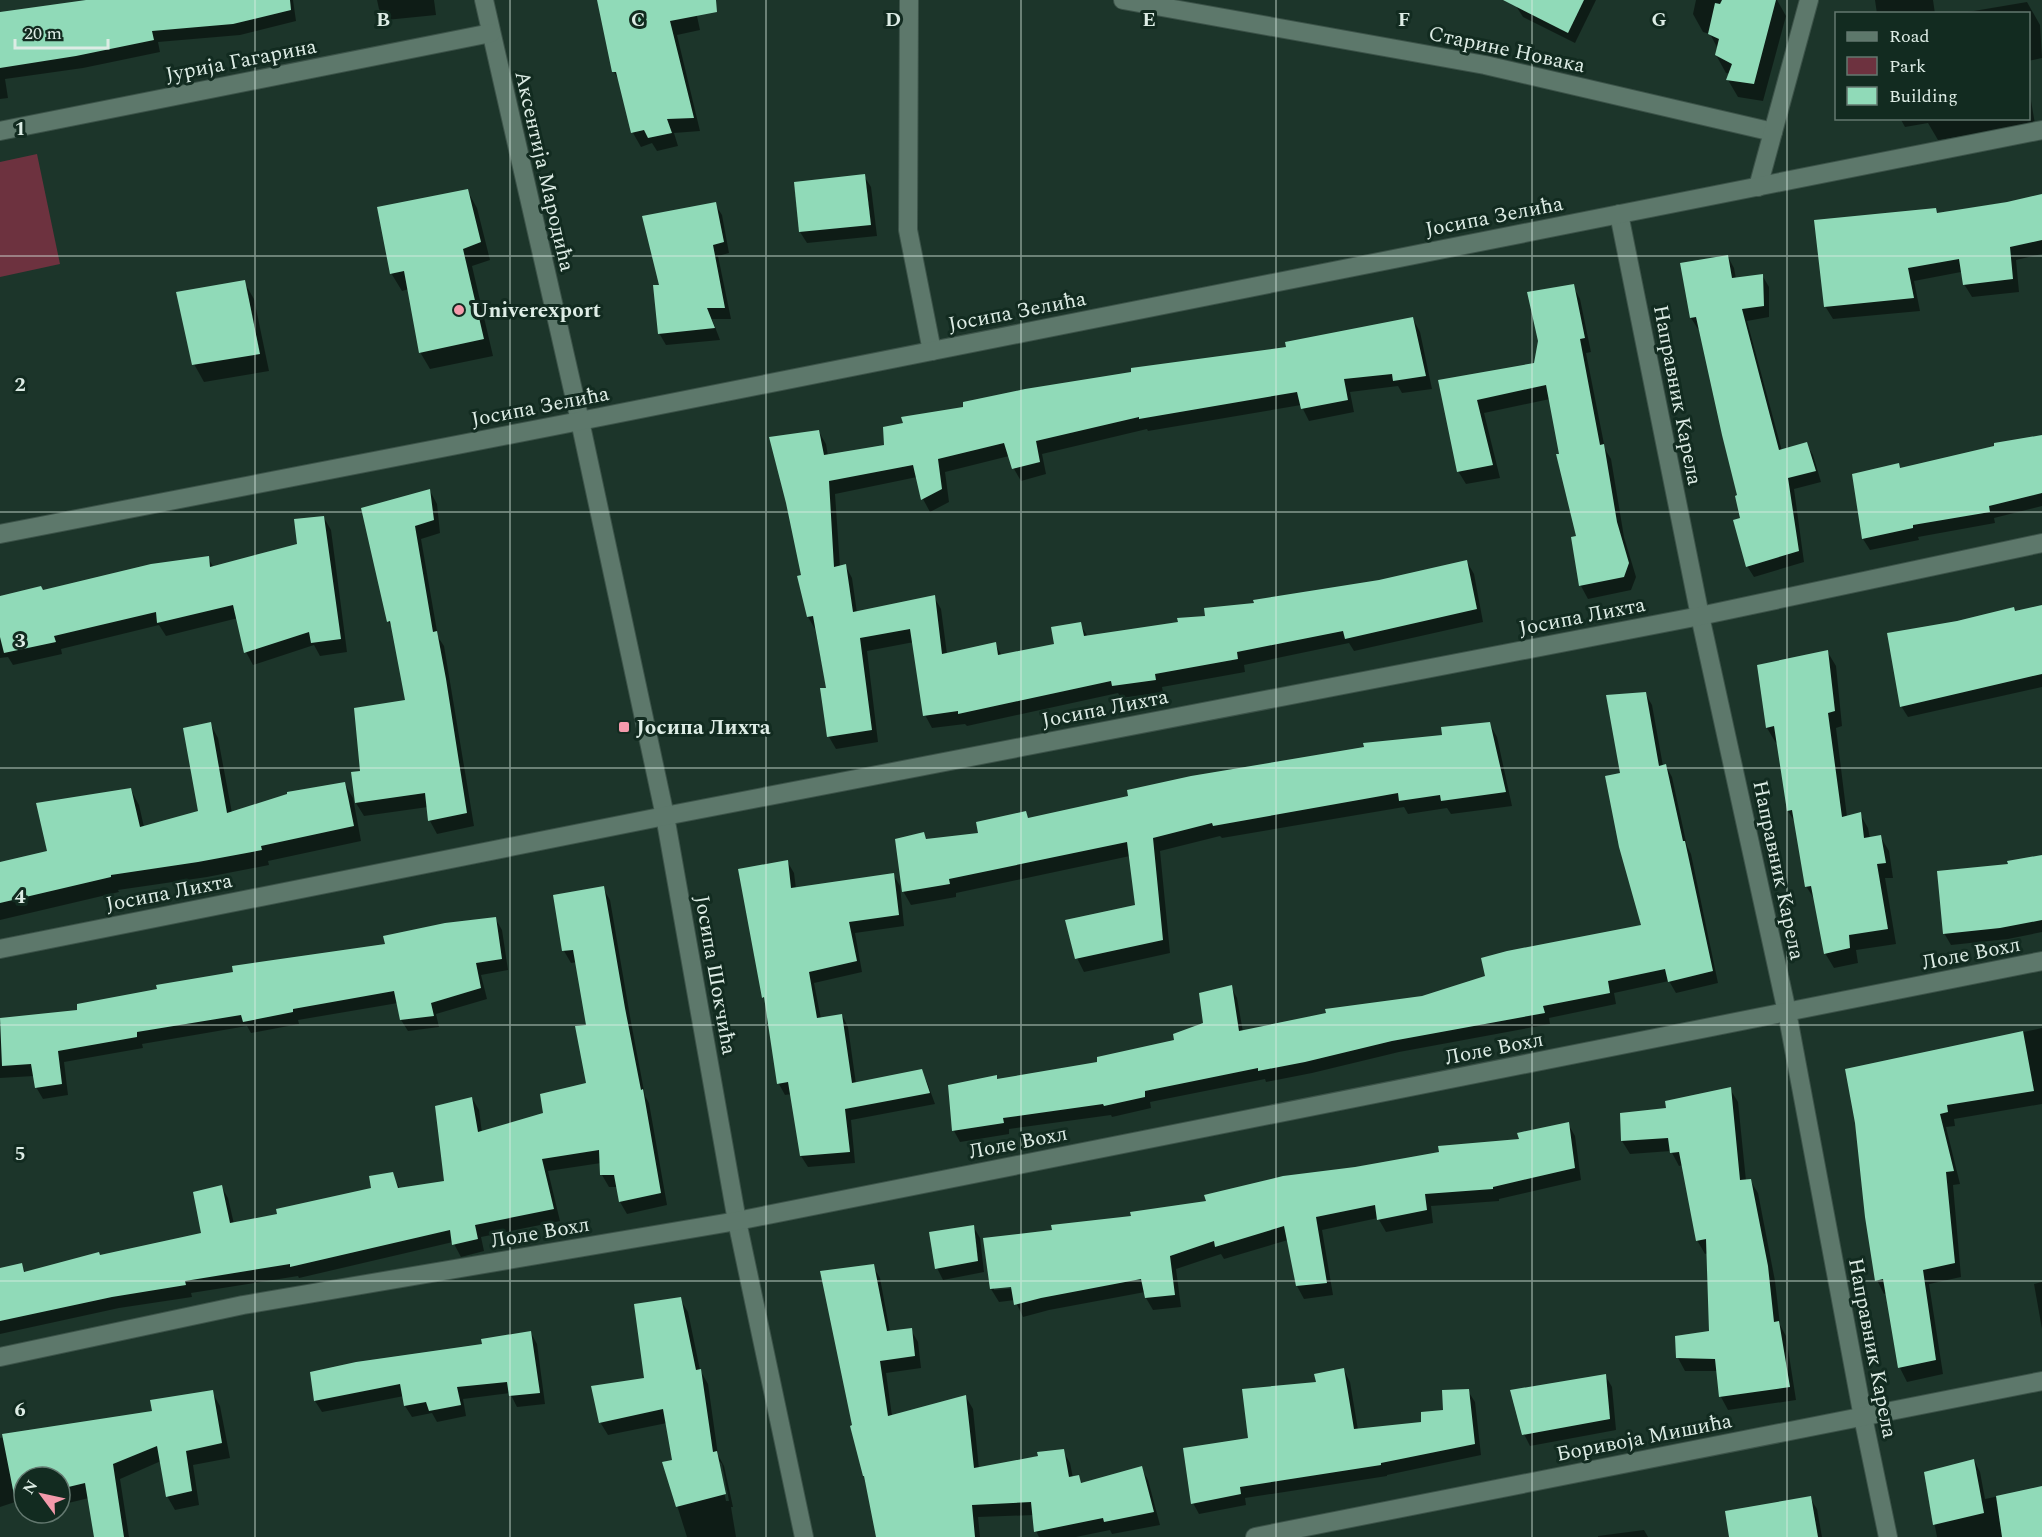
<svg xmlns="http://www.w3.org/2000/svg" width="2042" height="1537" font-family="Spectral,serif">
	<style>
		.green { fill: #6d323f }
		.shadow { fill: #0007; fill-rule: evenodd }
		.building { fill: #90dab8 }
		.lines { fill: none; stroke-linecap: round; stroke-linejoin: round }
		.minor-casing { stroke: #3c5349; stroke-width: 20 }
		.minor { stroke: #5d786b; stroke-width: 18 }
		.grid { fill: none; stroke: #ddece5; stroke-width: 1.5; stroke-opacity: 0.55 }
		.poi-dot { fill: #f39aab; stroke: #122b20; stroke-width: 2 }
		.labels { text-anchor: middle; stroke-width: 6; stroke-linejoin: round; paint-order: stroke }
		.street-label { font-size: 21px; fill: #ddece5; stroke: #122b20 }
		.poi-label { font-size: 21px; font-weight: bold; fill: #ddece5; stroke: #122b20; text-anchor: start }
		.grid-label { font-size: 20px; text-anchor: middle; font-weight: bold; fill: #ddece5; stroke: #122b20; stroke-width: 6; stroke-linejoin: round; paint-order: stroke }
	</style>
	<rect width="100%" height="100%" fill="#1c352a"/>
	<polygon class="green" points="37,154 60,264 0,277 0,162"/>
	<g class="shadow">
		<polygon points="98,0 293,0 296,21 240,35 158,42 160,52 83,68 5,79 8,98 0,99 0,38"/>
		<polygon points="377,0 434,0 436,15 386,20 379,9"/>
		<polygon points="599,0 691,0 695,7 700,30 677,35 700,131 674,133 678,146 657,151 652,143 641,147 633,133 621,84 614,72"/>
		<polygon points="1518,0 1596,0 1575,43 1523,17 1516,6"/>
		<polygon points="1696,0 1777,0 1786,16 1763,101 1738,97 1728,80 1730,74 1726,73 1716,55 1718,49 1710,34 1703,32 1693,14"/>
		<polygon points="1875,0 1933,0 1935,14 1877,14"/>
		<polygon points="2027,2 2040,25 2042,58 2028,61 2028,14 1956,14"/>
		<polygon points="2028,83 2035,124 1938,140 1928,123 1905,127 1900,118 2028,118"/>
		<polygon points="864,176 871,187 877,236 807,243 800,232"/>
		<polygon points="467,190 477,208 490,260 472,266 493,356 430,369 420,352 409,289 402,291 391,273"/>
		<polygon points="2042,196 2042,254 2016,260 2019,292 1972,297 1964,284 1961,272 1914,281 1920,311 1833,319 1825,306 1936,210 1938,214"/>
		<polygon points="715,204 722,215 729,253 718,256 731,319 712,319 720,340 666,345 659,333 661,286"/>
		<polygon points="1728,257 1734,268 1736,279 1762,275 1769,287 1769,317 1747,321 1782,451 1806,444 1813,455 1821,482 1794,489 1804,562 1754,577 1747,566 1739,497 1700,329 1698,329 1691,318 1682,264"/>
		<polygon points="244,282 254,299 269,371 204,382 194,364"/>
		<polygon points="1573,286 1580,299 1591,352 1586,353 1605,449 1611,459 1624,537 1636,577 1631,590 1588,599 1581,586 1577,537 1550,399 1484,413 1500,478 1466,484 1458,471 1440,381 1536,364"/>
		<polygon points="1413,319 1420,332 1432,389 1402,393 1398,386 1350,392 1354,412 1309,421 1301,405 1148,431 1147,429 1042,454 1046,474 1021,481 1014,469 1009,456 945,472 949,502 930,512 923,499 917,477 835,494 840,567 845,565 852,578 857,613 934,597 941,609 947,654 995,644 1002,656 1055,646 1080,624 1088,637 1180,623 1256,604 1379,582 1467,562 1474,574 1483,622 1354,651 1349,643 1244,665 1245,672 1162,687 1163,692 1121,698 1118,693 967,726 965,724 932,728 925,715 914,642 867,651 878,742 836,749 829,737 827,689 815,629 808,617 802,576 819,432 826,444 828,456 886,446"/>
		<polygon points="2042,437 2042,506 1994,518 1995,523 1918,537 1919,540 1870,550 1863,539 1900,469"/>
		<polygon points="430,491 437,504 440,533 421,539 438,637 444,646 474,826 437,834 430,821 428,807 364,816 356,803 362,772 406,701 393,629 388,621 362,510"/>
		<polygon points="324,518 331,530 347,652 320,656 314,645 253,665 246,652 238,618 166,636 159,625 61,649 62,654 13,665 8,657 0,658 0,597 43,592 208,558 214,568 299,545"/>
		<polygon points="2042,606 2042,687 1908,717 1901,706 2015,612"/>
		<polygon points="1827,651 1836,666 1842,726 1836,728 1847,817 1860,814 1868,828 1870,839 1880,836 1889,851 1893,878 1885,878 1896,944 1856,950 1858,963 1834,968 1825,953 1816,902 1806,886 1796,824 1788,811 1778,742 1776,743 1767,728 1759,666"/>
		<polygon points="1645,693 1652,705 1663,766 1666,766 1672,777 1687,846 1691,854 1718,983 1676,993 1669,981 1614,993 1616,1004 1549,1018 1550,1024 1399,1052 1312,1073 1266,1082 1265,1079 1150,1102 1151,1108 1112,1117 1111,1115 1009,1129 1009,1134 960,1142 954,1131 996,1077 998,1081 1099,1063 1176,1041 1204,1024 1231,987 1237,998 1243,1032 1423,997 1642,926 1622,774"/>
		<polygon points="210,723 218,738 232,813 344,783 353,798 361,841 268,861 269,865 207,877 118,890 119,892 0,920 0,863 48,852 131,790 139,805 144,827 199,812"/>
		<polygon points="1489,723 1497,737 1512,806 1451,814 1447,808 1408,814 1404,807 1222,838 1220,836 1160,851 1170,953 1084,972 1077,958 1137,906 1130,856 956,893 956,897 911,905 903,891 924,834 927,840 980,835 1026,813 1029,820 1443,736"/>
		<polygon points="2042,857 2042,932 2008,939 1951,945 1944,933 2009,865"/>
		<polygon points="787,861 794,873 796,889 893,874 900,886 904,926 855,933 862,972 814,983 821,1019 842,1015 848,1027 856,1084 921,1071 927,1082 935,1104 851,1120 855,1163 808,1167 801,1156 791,1094 785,1095 779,1084 767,1003 763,997"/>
		<polygon points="603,888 610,900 631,1022 645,1096 649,1103 667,1205 627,1214 620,1202 618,1187 609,1187 602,1175 601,1163 548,1171 560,1221 481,1237 484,1251 461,1257 453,1242 299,1278 298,1276 191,1293 192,1297 119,1308 0,1334 0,1269 21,1265 26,1273 203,1234 221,1186 228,1198 234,1224 279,1216 373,1189 392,1174 400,1189 446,1183 472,1098 479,1110 482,1133 545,1114 588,1084 588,1026 577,962 571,963 564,951 555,896"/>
		<polygon points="495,918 502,930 508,970 481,975 487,999 436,1014 439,1027 408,1031 401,1020 398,1003 298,1020 299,1024 251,1033 247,1026 142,1044 143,1048 64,1062 68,1095 43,1099 36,1087 34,1076 0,1078 0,1019 79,1012 387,945"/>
		<polygon points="2042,1028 2042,1104 1954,1119 1955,1126 1946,1127 1960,1184 1953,1185 1961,1277 1929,1284 1943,1374 1907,1382 1900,1368 1887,1293 1884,1294 1877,1280 1857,1123 1846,1070"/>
		<polygon points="1730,1089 1738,1102 1746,1181 1750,1180 1758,1193 1775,1281 1780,1325 1786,1336 1796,1400 1728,1410 1721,1397 1718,1371 1685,1371 1678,1358 1711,1333 1708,1253 1705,1254 1697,1240 1683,1165 1679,1166 1671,1151 1630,1154 1622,1141 1667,1109"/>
		<path d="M1568,1124l7,12 6,44 -82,19v2l-68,5 2,17 -47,9 -8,-14 -56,12 11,65 -29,4 -7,-13 -9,-46 -64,19 -3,-5 -45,15 5,38 -28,3 -7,-12 -1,-6 -96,18 -26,7 -8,-17 -16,2 -8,-13 -6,-49 69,-8 78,-15 223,-48 165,-29zM1018,1285v3l-24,2v-3z"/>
		<polygon points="973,1226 980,1238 984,1272 943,1280 937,1268"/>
		<polygon points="873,1266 880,1278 890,1332 911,1330 918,1342 921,1368 886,1373 892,1416 966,1397 973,1409 979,1469 1063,1451 1070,1463 1073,1478 1078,1477 1082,1484 1141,1468 1148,1480 1160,1525 1112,1534 1110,1530 1076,1537 1039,1537 1036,1531 1034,1515 978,1517 980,1537 878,1537"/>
		<polygon points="2042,1282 2042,1329 2034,1284"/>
		<path d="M680,1299l8,13 12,58 8,14 10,71 6,11 9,41h-2l5,30h-49l-23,-73 9,-2 -6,-39 -59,12 -8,-13 46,-43zM718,1460l4,4 7,37h-3z"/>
		<polygon points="531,1333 537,1344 545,1404 517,1407 510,1393 463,1399 466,1416 437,1422 432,1413 412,1417 405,1406 404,1396 322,1412 315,1401 312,1373 483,1345"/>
		<polygon points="1344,1370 1350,1382 1358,1430 1423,1424 1445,1411 1468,1391 1475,1402 1481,1455 1387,1475 1387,1476 1245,1498 1246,1505 1199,1514 1193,1503 1250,1439 1318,1383"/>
		<polygon points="1605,1375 1612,1387 1616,1430 1530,1446 1524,1434"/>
		<polygon points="212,1392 220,1406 230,1458 193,1465 199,1505 175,1510 167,1496 161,1461 120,1479 129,1537 95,1537 89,1498 60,1505 60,1477 24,1477 24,1512 18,1501 0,1507 0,1438 153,1413"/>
		<polygon points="1974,1460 1980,1472 1985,1499 2042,1487 2042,1537 1937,1537 1925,1473"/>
		<polygon points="1810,1498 1817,1509 1822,1537 1730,1537"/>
		<polygon points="1644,1530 1648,1537 1598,1537 1598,1536"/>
	</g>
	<g class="building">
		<polygon points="86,0 290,0 291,10 233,24 152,31 154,40 76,56 0,68 0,12"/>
		<polygon points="597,0 716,0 717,12 670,21 694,118 667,119 672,133 648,138 644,130 631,133 616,72 612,72"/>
		<polygon points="1503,0 1584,0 1568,33"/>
		<polygon points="1722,0 1776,0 1754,84 1726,80 1732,64 1715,55 1719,39 1708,34 1715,3 1720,4"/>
		<polygon points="865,174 871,225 799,232 794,182"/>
		<polygon points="468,189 481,242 463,249 484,339 419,353 404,271 390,274 377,207"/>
		<polygon points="2042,194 2042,240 2010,247 2013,279 1963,285 1959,259 1908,268 1914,298 1824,307 1814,220 1936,208 1937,213 2007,202"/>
		<polygon points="716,202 724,242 713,245 725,308 707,308 715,328 658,334 653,285 659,285 642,216"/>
		<polygon points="1728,255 1732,278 1763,274 1764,306 1742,309 1779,450 1807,442 1816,471 1788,478 1799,551 1746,567 1733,520 1740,518 1735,496 1737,495 1722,435 1696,317 1690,318 1680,263"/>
		<polygon points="245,280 260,354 192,365 176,292"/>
		<polygon points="1574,284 1585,338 1580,339 1600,445 1604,444 1617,522 1629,563 1624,577 1579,586 1571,537 1576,536 1556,454 1559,454 1546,385 1477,400 1493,465 1457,472 1438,380 1534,363 1538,341 1527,292"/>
		<polygon points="1413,317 1426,376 1393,381 1392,374 1344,379 1348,400 1301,409 1297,392 1139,419 1139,417 1036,441 1040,462 1012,469 1004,443 938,459 942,489 921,500 913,465 829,481 834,567 846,564 853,612 935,595 942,654 996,642 998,655 1054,644 1051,627 1081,622 1084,636 1178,622 1177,618 1205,616 1204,608 1254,603 1253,600 1379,580 1467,560 1477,609 1345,639 1343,631 1237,652 1238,659 1155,674 1156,680 1112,686 1111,681 958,714 958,711 923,716 910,629 860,638 872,730 827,737 820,688 826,688 813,616 807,617 797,576 801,575 786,503 769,437 819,430 824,455 884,445 883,427 903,423 901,417 963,407 963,402 1025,389 1131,372 1131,368 1286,347 1285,342"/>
		<polygon points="2042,435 2042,493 1989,506 1990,512 1913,525 1913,528 1862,539 1852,474 1899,463 1900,468 1994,446 1994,443"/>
		<polygon points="430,489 434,520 415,526 433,632 437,631 446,679 467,813 428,821 425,793 355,803 351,772 360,771 354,708 405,700 390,621 387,622 361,508"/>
		<polygon points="324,516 341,639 311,643 309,632 244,653 233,605 157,623 156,612 54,636 56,642 4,653 0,637 0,596 41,586 43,590 151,564 209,556 210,567 297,544 294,519"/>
		<polygon points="2042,605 2042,674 1900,707 1887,633 1957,621 2014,607 2015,611"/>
		<polygon points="1828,650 1835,711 1828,713 1842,817 1861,812 1864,838 1881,835 1886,863 1877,864 1888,929 1849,935 1850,948 1824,954 1811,886 1805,887 1792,810 1787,811 1774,726 1766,728 1757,665"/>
		<polygon points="1646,692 1659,766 1666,764 1683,841 1685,841 1713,971 1668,982 1665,969 1608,981 1610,993 1543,1006 1545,1013 1392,1041 1305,1062 1258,1071 1258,1068 1145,1091 1145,1097 1104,1106 1103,1104 1003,1118 1004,1123 952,1131 948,1085 997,1075 997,1079 1097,1062 1097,1057 1174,1040 1173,1034 1203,1023 1199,993 1232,985 1239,1031 1326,1013 1325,1009 1422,996 1485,976 1481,958 1507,951 1641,925 1619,847 1605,776 1620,773 1606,695"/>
		<polygon points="211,722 227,813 287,794 287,792 345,782 354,826 261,846 262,850 198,862 111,875 111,877 0,903 0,862 47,851 36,803 131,788 140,827 198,811 183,728"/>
		<polygon points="1490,722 1506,792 1441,801 1440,795 1399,801 1398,793 1213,826 1212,823 1153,838 1163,940 1075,959 1065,920 1135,905 1127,842 949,879 950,884 902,892 895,839 924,832 926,839 978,833 976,822 1026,811 1028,818 1128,796 1127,790 1191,776 1364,747 1363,743 1442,735 1441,727"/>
		<polygon points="2042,855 2042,920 2000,928 1943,934 1937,871 2008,864 2007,861"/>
		<polygon points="788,860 791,888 894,873 899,915 849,922 857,961 809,972 817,1018 842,1014 852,1083 922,1069 930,1093 845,1109 850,1152 800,1156 788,1082 777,1084 764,997 762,998 738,869"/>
		<polygon points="604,886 625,1008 641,1090 643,1089 661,1193 619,1202 614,1175 600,1175 599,1150 542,1159 554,1209 475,1225 478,1239 452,1245 450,1230 290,1267 290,1264 185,1281 186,1285 112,1297 0,1321 0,1268 22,1263 24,1272 99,1252 100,1255 201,1233 193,1192 222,1185 230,1223 277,1214 276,1209 371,1188 369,1176 393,1172 398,1188 444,1181 435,1106 472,1097 478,1132 543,1113 540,1094 586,1083 575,1026 586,1025 573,950 562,951 553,895"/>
		<polygon points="496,917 502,959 476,963 481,988 431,1003 434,1016 400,1020 394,991 293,1009 293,1012 243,1022 241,1015 137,1032 137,1037 58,1051 62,1084 35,1088 31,1064 2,1066 0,1018 77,1010 77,1004 157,989 156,985 233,972 232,966 385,944 383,936 445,923"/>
		<polygon points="2023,1031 2034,1091 1947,1105 1948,1112 1940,1114 1954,1171 1946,1172 1955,1263 1923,1270 1936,1360 1898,1368 1883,1279 1875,1281 1865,1217 1855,1123 1845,1069"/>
		<polygon points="1731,1087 1740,1180 1751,1179 1768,1266 1774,1322 1779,1321 1790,1387 1719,1397 1715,1359 1676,1358 1675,1336 1709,1331 1706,1239 1696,1241 1679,1152 1670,1153 1668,1138 1621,1141 1620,1113 1666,1108 1665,1101"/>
		<polygon points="1569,1122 1575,1168 1493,1187 1493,1189 1425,1194 1427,1210 1377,1220 1375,1205 1316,1217 1327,1283 1296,1286 1284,1226 1215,1247 1214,1241 1170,1256 1175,1295 1145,1298 1141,1279 1041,1298 1014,1305 1011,1287 990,1289 983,1238 1052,1230 1051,1225 1131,1216 1130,1212 1206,1201 1204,1195 1283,1176 1355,1167 1439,1152 1438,1146 1519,1139 1517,1133"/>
		<polygon points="974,1225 978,1261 935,1269 929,1232"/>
		<polygon points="874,1264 887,1331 912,1328 915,1356 880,1361 888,1416 966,1395 974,1468 1038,1456 1037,1452 1064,1449 1069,1477 1079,1475 1081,1483 1142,1466 1154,1512 1104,1522 1103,1518 1034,1532 1031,1502 972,1505 975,1537 876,1537 864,1476 863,1476 850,1426 852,1425 820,1271"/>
		<polygon points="681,1297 696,1370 701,1369 713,1452 717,1451 726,1494 676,1507 662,1462 672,1460 663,1409 599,1423 591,1386 644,1378 634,1304"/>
		<polygon points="531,1331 540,1393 509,1396 507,1382 457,1387 461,1405 429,1411 426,1402 404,1406 400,1384 314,1401 310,1372 356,1362 482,1344 481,1339"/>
		<polygon points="1344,1368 1354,1429 1421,1422 1421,1412 1443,1410 1442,1390 1469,1389 1475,1444 1381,1463 1381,1465 1240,1487 1241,1494 1191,1504 1183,1448 1248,1438 1242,1389 1316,1382 1314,1374"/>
		<polygon points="1606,1374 1610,1419 1522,1435 1510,1390"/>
		<polygon points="213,1390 222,1443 186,1451 192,1491 166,1497 157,1446 113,1464 124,1537 94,1537 85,1483 60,1489 60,1477 24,1477 24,1498 15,1500 2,1434 152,1411 150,1400"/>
		<polygon points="1974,1459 1984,1513 1933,1525 1924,1472"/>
		<polygon points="2042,1486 2042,1537 2002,1537 1996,1496"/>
		<polygon points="1811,1496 1818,1537 1729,1537 1725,1511"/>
	</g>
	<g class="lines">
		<g class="minor-casing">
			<g id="minor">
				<polyline points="484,0 580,421 665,816 737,1221 804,1537"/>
				<polyline points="909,0 908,230 932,351"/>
				<polyline points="1123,0 1485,65 1773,132"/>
				<polyline points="0,131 491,33"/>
				<polyline points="1758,187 1809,0"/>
				<polyline points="1619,214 1700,616 1787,1012 1863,1417 1888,1537"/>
				<polyline points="0,534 580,421 2042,130"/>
				<polyline points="0,949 665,816 1700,616 2042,543"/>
				<polyline points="0,1357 243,1305 737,1221 2042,961"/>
				<polyline points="1255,1537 2042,1381"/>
			</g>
		</g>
		<use href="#minor" class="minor"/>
	</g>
	<path class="grid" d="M255,0v1537M510,0v1537M766,0v1537M1021,0v1537M1276,0v1537M1532,0v1537M1787,0v1537M0,256h2042M0,512h2042M0,768h2042M0,1025h2042M0,1281h2042"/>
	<g class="poi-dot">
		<circle cx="459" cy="310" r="6"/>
		<rect x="618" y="721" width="12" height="12" rx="3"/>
	</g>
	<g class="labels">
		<g class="street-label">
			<text transform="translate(1507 49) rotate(12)" y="7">Старине Новака</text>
			<text transform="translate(241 60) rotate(-11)" y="7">Јурија Гагарина</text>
			<text transform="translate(545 171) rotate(77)" y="7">Аксентија Мародића</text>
			<text transform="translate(1494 216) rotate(-11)" y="7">Јосипа Зелића</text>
			<text transform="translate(1017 311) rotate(-11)" y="7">Јосипа Зелића</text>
			<text transform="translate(1678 395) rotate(79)" y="7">Направник Карела</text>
			<text transform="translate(540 406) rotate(-11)" y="7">Јосипа Зелића</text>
			<text transform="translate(1582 616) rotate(-11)" y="7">Јосипа Лихта</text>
			<text transform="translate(1105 708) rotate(-11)" y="7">Јосипа Лихта</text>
			<text transform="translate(1779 870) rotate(78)" y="7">Направник Карела</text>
			<text transform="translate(169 892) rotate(-11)" y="7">Јосипа Лихта</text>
			<text transform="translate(1971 953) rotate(-11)" y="7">Лоле Вохл</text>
			<text transform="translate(716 975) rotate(80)" y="7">Јосипа Шокчића</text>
			<text transform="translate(1494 1048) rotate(-11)" y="7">Лоле Вохл</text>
			<text transform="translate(1018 1142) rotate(-11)" y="7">Лоле Вохл</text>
			<text transform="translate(540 1232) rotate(-10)" y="7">Лоле Вохл</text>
			<text transform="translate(1873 1348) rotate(79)" y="7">Направник Карела</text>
			<text transform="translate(1644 1437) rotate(-11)" y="7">Боривоја Мишића</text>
		</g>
		<g class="poi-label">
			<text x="471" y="317">Univerexport</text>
			<text x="636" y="734">Јосипа Лихта</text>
		</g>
	</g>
	<g class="grid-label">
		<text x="383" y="26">B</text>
		<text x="638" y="26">C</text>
		<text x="893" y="26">D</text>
		<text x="1149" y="26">E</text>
		<text x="1404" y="26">F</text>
		<text x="1659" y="26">G</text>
		<text x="20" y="135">1</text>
		<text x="20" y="391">2</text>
		<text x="20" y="647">3</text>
		<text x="20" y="903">4</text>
		<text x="20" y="1160">5</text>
		<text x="20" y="1416">6</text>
	</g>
	<rect x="1835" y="12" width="195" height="108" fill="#122b20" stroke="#63786f" stroke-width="1.5"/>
	<rect x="1847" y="32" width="30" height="9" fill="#5d786b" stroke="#63786f" stroke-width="1.5"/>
	<text x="1889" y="42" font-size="18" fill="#ddece5">Road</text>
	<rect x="1847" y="57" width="30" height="18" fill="#6d323f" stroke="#63786f" stroke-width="1.5"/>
	<text x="1889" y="72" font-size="18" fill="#ddece5">Park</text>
	<rect x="1847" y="87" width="30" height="18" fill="#90dab8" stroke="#63786f" stroke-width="1.5"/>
	<text x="1889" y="102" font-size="18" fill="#ddece5">Building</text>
	<g transform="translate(42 1495) rotate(303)"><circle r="28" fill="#122b20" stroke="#63786f" stroke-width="1.5"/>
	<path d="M0-4.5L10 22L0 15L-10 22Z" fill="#f39aab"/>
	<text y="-9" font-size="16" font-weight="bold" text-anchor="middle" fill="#ddece5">N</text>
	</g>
	<path d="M15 39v9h93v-9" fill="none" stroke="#ddece5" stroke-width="3"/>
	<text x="24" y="39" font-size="18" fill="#ddece5" stroke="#122b20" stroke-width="4.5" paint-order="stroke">20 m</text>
</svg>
